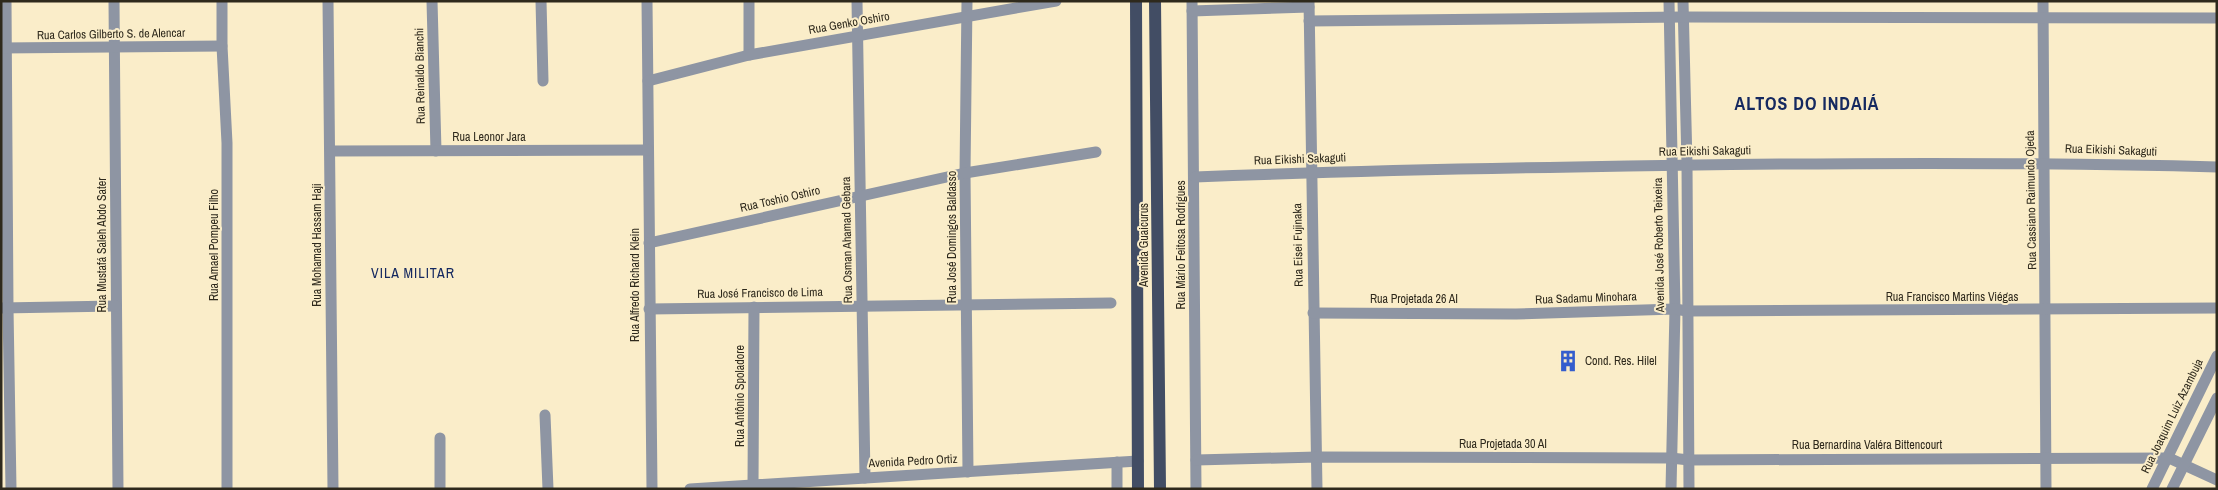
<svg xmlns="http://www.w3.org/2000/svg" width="2218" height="490" font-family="'Archivo Narrow',sans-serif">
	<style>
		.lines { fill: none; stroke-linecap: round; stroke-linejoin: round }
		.minor { stroke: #8e95a3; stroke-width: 11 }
		.major { stroke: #424d64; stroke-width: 12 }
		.labels { text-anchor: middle; stroke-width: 4; stroke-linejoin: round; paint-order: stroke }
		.street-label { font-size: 12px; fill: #2e291c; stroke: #faedc9 }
		.poi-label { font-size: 12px; fill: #2e291c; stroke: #faedc9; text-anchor: start }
		.neighbourhood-label { font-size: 14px; letter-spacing: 1px; fill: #152960; stroke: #faedc9 }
		.district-label { font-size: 18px; font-weight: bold; letter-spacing: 1px; fill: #152960; stroke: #faedc9 }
	</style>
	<rect width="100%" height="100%" fill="#faedc9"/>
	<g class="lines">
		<g class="minor">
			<polyline points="6,1 8,308 11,489"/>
			<polyline points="114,1 118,489"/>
			<polyline points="222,1 222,46 227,143 227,489"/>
			<polyline points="328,1 333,489"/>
			<polyline points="432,1 436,151"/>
			<polyline points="541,1 543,81"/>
			<polyline points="647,1 652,489"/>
			<polyline points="857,1 865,478"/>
			<polyline points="967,1 965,173 968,472"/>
			<polyline points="1192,1 1196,489"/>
			<polyline points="1309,1 1317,489"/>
			<polyline points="1669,1 1675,309 1671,489"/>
			<polyline points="1683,1 1687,164 1689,489"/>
			<polyline points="2043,1 2046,489"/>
			<polyline points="1192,11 1309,7"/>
			<polyline points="1309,21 1683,17 2217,18"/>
			<polyline points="1,48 222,46"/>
			<polyline points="749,55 749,1"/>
			<polyline points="648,81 749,55 1056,1"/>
			<polyline points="331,151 648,150"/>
			<path d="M1195,177c126,-5 253,-8 380,-10 214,-4 428,-6 642,0"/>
			<polyline points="649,243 965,173 1096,152"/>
			<polyline points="1,308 116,306"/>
			<polyline points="649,309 1111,303"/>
			<polyline points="1313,313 1516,314 1675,309 1687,311 2217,308"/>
			<polyline points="545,415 548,489"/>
			<polyline points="440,438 440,489"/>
			<polyline points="1196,460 1317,457 1671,458 1689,460 2169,458 2217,480"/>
			<polyline points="1117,462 1117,489"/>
			<polyline points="753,485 754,307"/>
			<polyline points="690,489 1138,461"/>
			<polyline points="2152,489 2217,356"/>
			<polyline points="2172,489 2217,398"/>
		</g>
		<g class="major">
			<polyline points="1136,1 1138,489"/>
			<polyline points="1155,1 1160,489"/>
		</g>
	</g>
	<defs>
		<g id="building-bare" transform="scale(1.725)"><path d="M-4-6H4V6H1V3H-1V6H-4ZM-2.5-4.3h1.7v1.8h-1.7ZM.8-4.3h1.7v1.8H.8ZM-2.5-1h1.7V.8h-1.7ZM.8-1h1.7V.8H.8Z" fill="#345dcd" stroke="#faedc9" stroke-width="2.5" paint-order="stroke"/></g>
	</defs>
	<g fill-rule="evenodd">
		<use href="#building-bare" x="1568" y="361"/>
	</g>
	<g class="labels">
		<g class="street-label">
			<text transform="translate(849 23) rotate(-10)" y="4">Rua Genko Oshiro</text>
			<text transform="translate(111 34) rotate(-1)" y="4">Rua Carlos Gilberto S. de Alencar</text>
			<text transform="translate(420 76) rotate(-91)" y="4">Rua Reinaldo Bianchi</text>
			<text x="489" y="141">Rua Leonor Jara</text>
			<text transform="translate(2111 150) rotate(2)" y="4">Rua Eikishi Sakaguti</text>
			<text transform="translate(1705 151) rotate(-1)" y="4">Rua Eikishi Sakaguti</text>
			<text transform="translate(1300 159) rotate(-2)" y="4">Rua Eikishi Sakaguti</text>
			<text transform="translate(780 199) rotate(-13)" y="4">Rua Toshio Oshiro</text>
			<text transform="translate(2031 200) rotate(-91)" y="4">Rua Cassiano Raimundo Ojeda</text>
			<text transform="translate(952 237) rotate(-90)" y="4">Rua José Domingos Baldasso</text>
			<text transform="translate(847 240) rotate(-91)" y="4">Rua Osman Ahamad Gebara</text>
			<text transform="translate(102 245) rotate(-90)" y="4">Rua Mustafá Saleh Abdo Sater</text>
			<text transform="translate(214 245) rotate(-90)" y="4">Rua Amael Pompeu Filho</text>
			<text transform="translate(317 245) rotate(-90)" y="4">Rua Mohamad Hassam Haji</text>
			<text transform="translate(1144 245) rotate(-90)" y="4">Avenida Guaicurus</text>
			<text transform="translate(1181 245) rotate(-90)" y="4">Rua Mário Feitosa Rodrigues</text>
			<text transform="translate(1298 245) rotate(-91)" y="4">Rua Eisei Fujinaka</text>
			<text transform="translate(1659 245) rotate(-91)" y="4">Avenida José Roberto Teixeira</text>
			<text transform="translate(635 285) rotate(-90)" y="4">Rua Alfredo Richard Klein</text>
			<text transform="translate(760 293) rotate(-1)" y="4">Rua José Francisco de Lima</text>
			<text x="1952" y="301">Rua Francisco Martins Viégas</text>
			<text transform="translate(1586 298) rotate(-2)" y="4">Rua Sadamu Minohara</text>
			<text x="1414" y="303">Rua Projetada 26 AI</text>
			<text transform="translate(740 396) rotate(-90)" y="4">Rua Antônio Spoladore</text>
			<text transform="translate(2172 416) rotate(-64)" y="4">Rua Joaquim Luiz Azambuja</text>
			<text x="1503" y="448">Rua Projetada 30 AI</text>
			<text x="1867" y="449">Rua Bernardina Valéra Bittencourt</text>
			<text transform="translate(913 461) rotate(-3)" y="4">Avenida Pedro Ortiz</text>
		</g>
		<g class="poi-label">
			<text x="1585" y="365">Cond. Res. Hilel</text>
		</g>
		<g class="neighbourhood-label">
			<text x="413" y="278">VILA MILITAR</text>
		</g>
		<g class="district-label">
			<text x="1807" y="110">ALTOS DO INDAIÁ</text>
		</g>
	</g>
	<rect width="2218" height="490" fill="none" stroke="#2e291c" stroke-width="5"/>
</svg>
